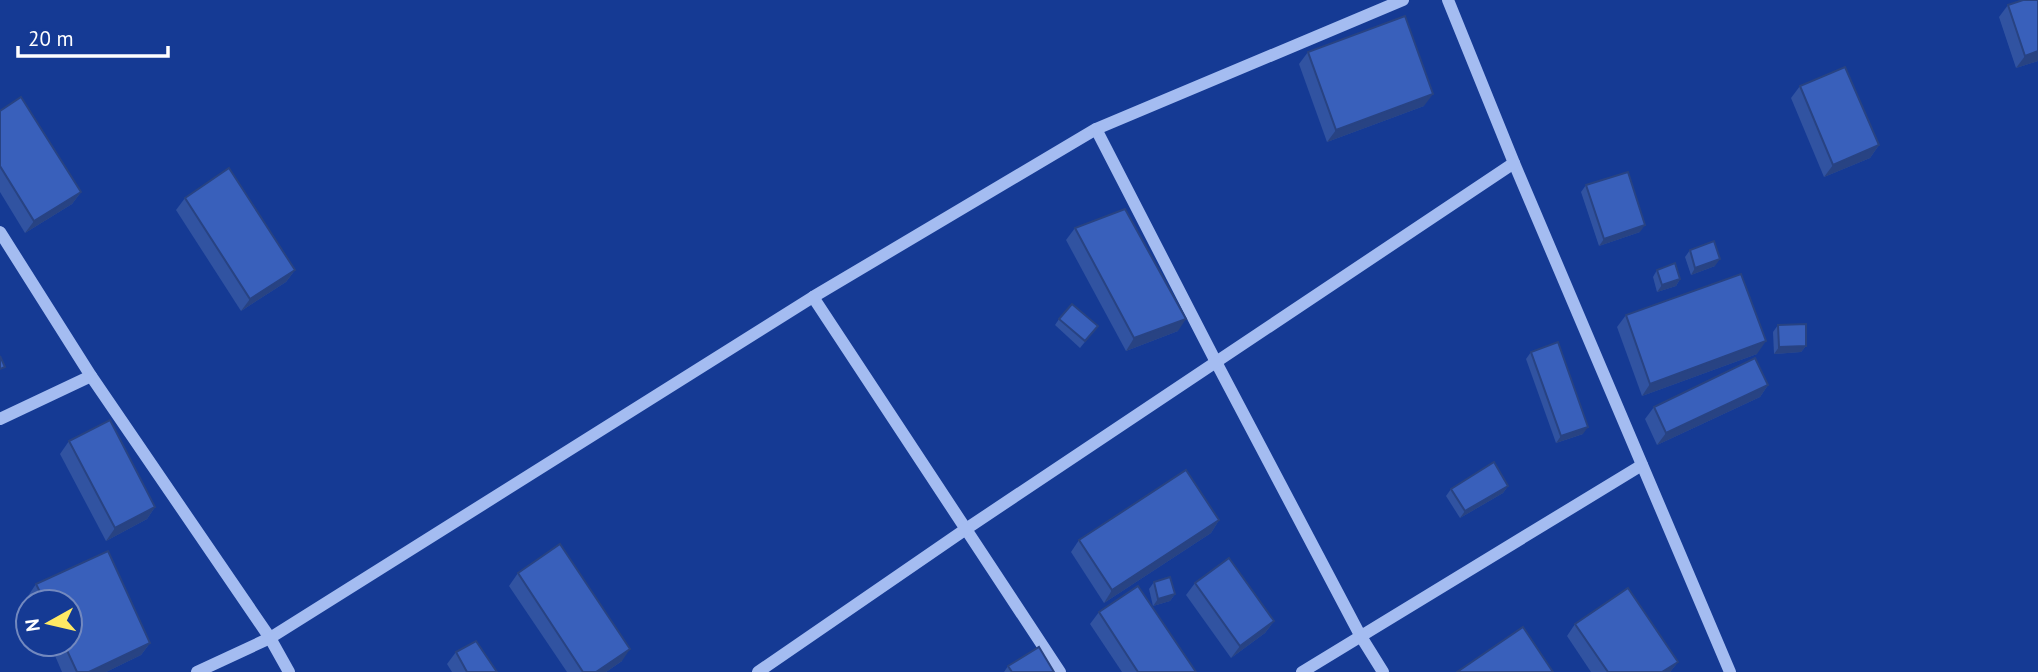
<svg xmlns="http://www.w3.org/2000/svg" width="2038" height="672" font-family="'PT Sans',sans-serif">
	<style>
		.lines { fill: none; stroke-linecap: round; stroke-linejoin: round }
		.minor { stroke: #a4bcf1; stroke-width: 12 }
		.wall { fill: #3153a1 }
		.shaded-wall { fill: #284383 }
		.building { fill: #3960bb; stroke: #284383; stroke-width: 2 }
	</style>
	<rect width="100%" height="100%" fill="#153a94"/>
	<g class="lines">
		<g class="minor">
			<polyline points="1448,0 1514,163 1730,672"/>
			<polyline points="1096,129 1216,362 1360,635 1383,672"/>
			<polyline points="0,232 91,376 270,638 289,672"/>
			<polyline points="813,297 1060,672"/>
			<polyline points="0,419 91,376"/>
			<polyline points="197,672 270,638 813,297 1096,129 1403,0"/>
			<polyline points="758,672 966,529 1514,163"/>
			<polyline points="1302,672 1642,465"/>
		</g>
	</g>
	<g class="wall">
		<polygon points="2008,5 2038,61 2016,68 1999,17"/>
		<polygon points="1308,52 1424,106 1327,142 1299,64"/>
		<polygon points="1800,86 1879,145 1870,158 1824,177 1791,98"/>
		<polygon points="0,111 81,192 72,204 25,233 0,192"/>
		<polygon points="1586,185 1640,232 1599,246 1581,192"/>
		<polygon points="185,198 295,270 286,282 241,311 176,210"/>
		<polygon points="1075,228 1178,331 1126,351 1066,240"/>
		<polygon points="1690,250 1715,266 1691,275 1685,257"/>
		<polygon points="1657,270 1680,279 1676,286 1657,292 1653,277"/>
		<polygon points="1626,315 1757,354 1642,396 1617,327"/>
		<polygon points="1059,319 1098,326 1080,348 1055,325"/>
		<polygon points="1778,325 1806,346 1801,352 1774,354 1773,332"/>
		<polygon points="1531,352 1583,434 1556,443 1526,359"/>
		<polygon points="1768,385 1760,397 1657,445 1645,419 1654,407"/>
		<polygon points="69,441 155,507 147,519 106,541 60,454"/>
		<polygon points="1508,486 1503,493 1460,518 1446,496 1451,489"/>
		<polygon points="1219,520 1211,533 1104,603 1071,552 1079,540"/>
		<polygon points="108,551 150,643 141,655 106,672 62,672 50,644 70,644 70,602 31,602 28,596 36,584"/>
		<polygon points="518,573 622,661 606,672 567,672 509,586"/>
		<polygon points="1154,582 1175,594 1170,601 1153,606 1149,589"/>
		<polygon points="1195,583 1274,621 1265,633 1231,658 1186,595"/>
		<polygon points="1099,612 1196,672 1122,672 1090,624"/>
		<polygon points="1575,624 1678,662 1670,672 1591,672 1567,636"/>
		<polygon points="456,652 497,672 452,672 447,664"/>
		<polygon points="1008,666 1054,672 1004,672"/>
	</g>
	<g class="shaded-wall">
		<polygon points="2038,51 2038,61 2016,68 2025,56"/>
		<polygon points="1433,94 1424,106 1327,142 1336,130"/>
		<polygon points="1879,145 1870,158 1824,177 1833,165"/>
		<polygon points="81,192 72,204 25,233 34,221"/>
		<polygon points="1645,225 1640,232 1599,246 1604,239"/>
		<polygon points="1720,259 1715,266 1691,275 1695,268"/>
		<polygon points="295,270 286,282 241,311 250,299"/>
		<polygon points="1680,279 1676,286 1657,292 1662,285"/>
		<polygon points="1186,319 1178,331 1126,351 1134,338"/>
		<polygon points="1766,341 1757,354 1642,396 1650,384"/>
		<polygon points="1806,346 1801,352 1774,354 1779,347"/>
		<polygon points="1768,385 1760,397 1657,445 1666,433"/>
		<polygon points="1588,427 1583,434 1556,443 1561,436"/>
		<polygon points="1508,486 1503,493 1460,518 1465,511"/>
		<polygon points="155,507 147,519 106,541 115,528"/>
		<polygon points="1219,520 1211,533 1104,603 1112,590"/>
		<polygon points="1175,594 1170,601 1153,606 1158,599"/>
		<polygon points="1274,621 1265,633 1231,658 1240,646"/>
		<polygon points="150,643 141,655 106,672 89,672"/>
		<polygon points="630,649 622,661 606,672 596,672"/>
		<polygon points="1678,662 1670,672 1662,672"/>
	</g>
	<g class="building">
		<polygon points="2023,0 2038,0 2038,51 2025,56 2008,5"/>
		<polygon points="1405,16 1433,94 1336,130 1308,52"/>
		<polygon points="1845,67 1879,145 1833,165 1800,86"/>
		<polygon points="21,97 81,192 34,221 0,166 0,111"/>
		<polygon points="229,168 295,270 250,299 185,198"/>
		<polygon points="1628,172 1645,225 1604,239 1586,185"/>
		<polygon points="1125,209 1186,319 1134,338 1075,228"/>
		<polygon points="1714,241 1720,259 1695,268 1690,250"/>
		<polygon points="1675,263 1680,279 1662,285 1657,270"/>
		<polygon points="1741,274 1766,341 1650,384 1626,315"/>
		<polygon points="1072,304 1098,326 1085,341 1059,319"/>
		<polygon points="1806,324 1806,346 1779,347 1778,325"/>
		<polygon points="1558,342 1588,427 1561,436 1531,352"/>
		<polygon points="0,356 5,367 0,369"/>
		<polygon points="1755,358 1768,385 1666,433 1654,407"/>
		<polygon points="110,420 155,507 115,528 69,441"/>
		<polygon points="1494,462 1508,486 1465,511 1451,489"/>
		<polygon points="1186,470 1219,520 1112,590 1079,540"/>
		<polygon points="560,544 630,649 596,672 583,672 518,573"/>
		<polygon points="108,551 150,643 89,672 77,672 64,644 70,644 70,602 45,602 36,584"/>
		<polygon points="1229,558 1274,621 1240,646 1195,583"/>
		<polygon points="1170,577 1175,594 1158,599 1154,582"/>
		<polygon points="1138,586 1196,672 1138,672 1099,612"/>
		<polygon points="1628,588 1678,662 1662,672 1608,672 1575,624"/>
		<polygon points="1523,627 1553,672 1457,672"/>
		<polygon points="476,641 497,672 467,672 456,652"/>
		<polygon points="1039,647 1054,672 1012,672 1008,666"/>
	</g>
	<g transform="translate(49 623) rotate(262)"><circle r="33" fill="#153a94" stroke="#7389bf" stroke-width="2"/>
	<path d="M0-5L12 26L0 18L-12 26Z" fill="#ffe964"/>
	<text y="-10" font-size="19" font-weight="bold" text-anchor="middle" fill="#ffffff">N</text>
	</g>
	<path d="M18 46v10h150v-10" fill="none" stroke="#ffffff" stroke-width="3.5"/>
	<text x="28" y="46" font-size="21" fill="#ffffff" stroke="#153a94" stroke-width="5" paint-order="stroke">20 m</text>
</svg>
